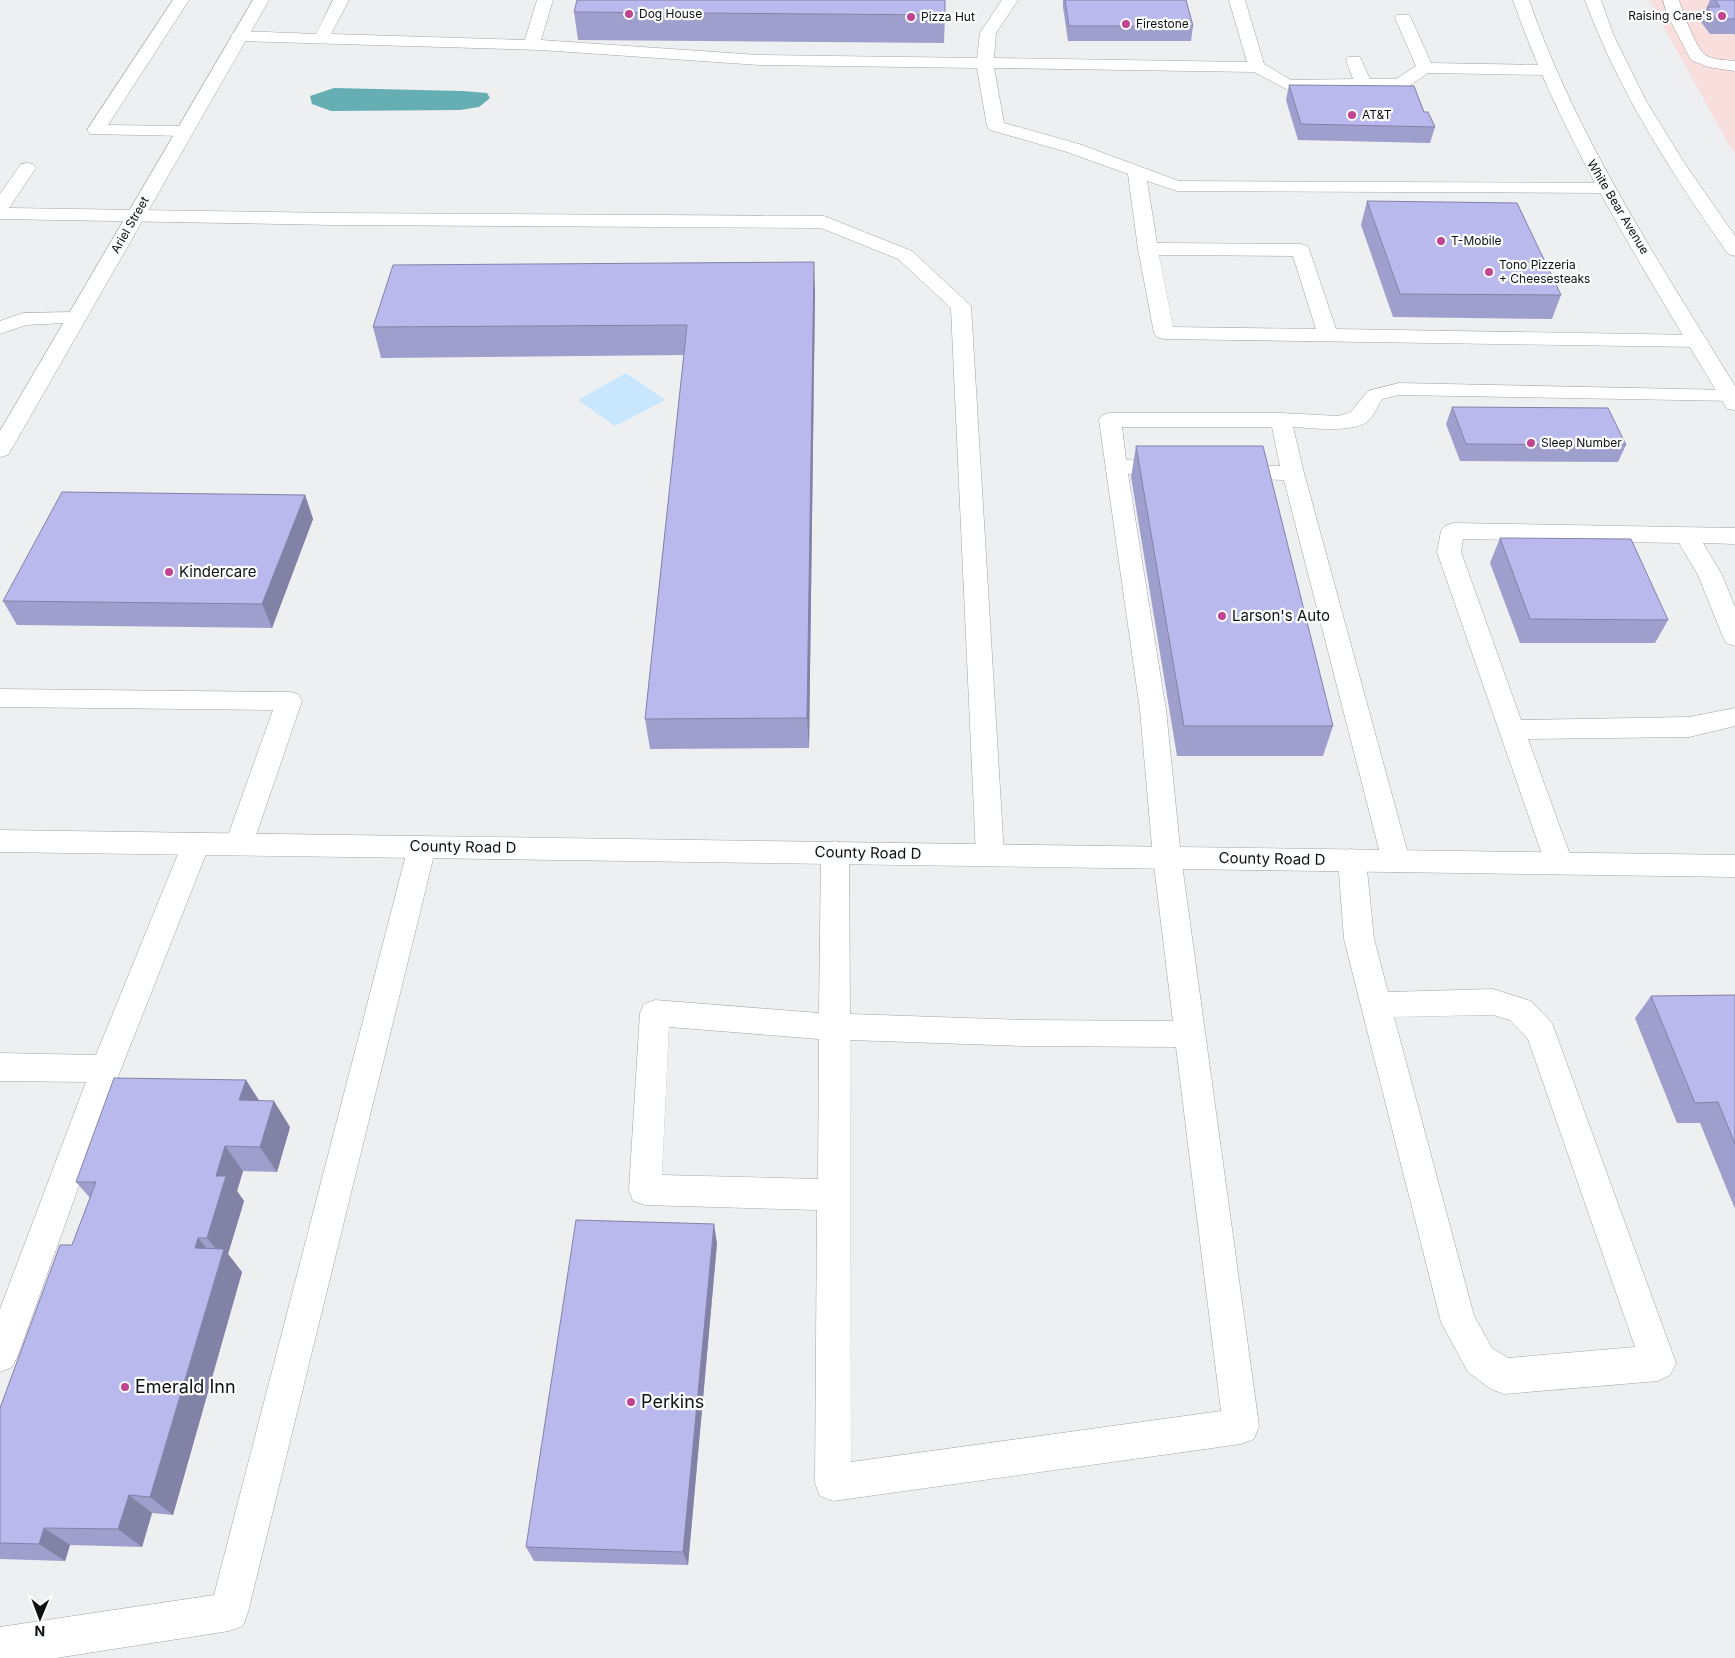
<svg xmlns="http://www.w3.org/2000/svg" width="1735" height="1658" font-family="Inter,sans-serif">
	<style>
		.commercial { fill: #f9dede }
		.green { fill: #c8e7fe }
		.water { fill: #65afb4 }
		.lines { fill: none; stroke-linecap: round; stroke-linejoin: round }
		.service-casing { stroke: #a1a3a5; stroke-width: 1 }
		.minor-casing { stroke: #a1a3a5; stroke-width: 1 }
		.tertiary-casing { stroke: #a1a3a5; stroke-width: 1 }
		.secondary-casing { stroke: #a1a3a5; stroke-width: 1 }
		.service { fill: #fff; fill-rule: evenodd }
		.minor { fill: #fff; fill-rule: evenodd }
		.tertiary { fill: #fff; fill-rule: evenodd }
		.secondary { fill: #fff; fill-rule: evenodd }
		.wall { fill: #9f9fcd }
		.shaded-wall { fill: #8282a7 }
		.building { fill: #b9b9ee; stroke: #8282a7 }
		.poi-dot { fill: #c14493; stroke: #fbfdff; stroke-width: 2 }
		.labels { text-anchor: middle; stroke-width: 4.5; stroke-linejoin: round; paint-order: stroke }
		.far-poi-label { font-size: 12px; fill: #0f1011; stroke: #fbfdff; text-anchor: start }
		.far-street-label { font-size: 12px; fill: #0f1011; stroke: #fbfdff }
		.poi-label { font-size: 15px; fill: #0f1011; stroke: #fbfdff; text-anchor: start }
		.street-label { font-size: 15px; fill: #0f1011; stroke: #fbfdff }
		.near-poi-label { font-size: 18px; fill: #0f1011; stroke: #fbfdff; text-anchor: start }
	</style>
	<rect width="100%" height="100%" fill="#edeff1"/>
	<polygon class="commercial" points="1649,0 1735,0 1735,154 1729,145"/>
	<polygon class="green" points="626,373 665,400 615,426 578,400"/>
	<polygon class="water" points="334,88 462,91 487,93 490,98 479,107 460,110 331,111 312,104 310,96"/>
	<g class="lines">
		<g class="service-casing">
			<g id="service">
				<polygon points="173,0 189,0 108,125 184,126 190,127 193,131 190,135 184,136 90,134 87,130"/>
				<path d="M333,0h16l-18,34 194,6 12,-40h16l-12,40 218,15 218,3 3,-25 22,-33h16l-22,33 -2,25 253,4 -18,-62h16l19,64 27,16 62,-1 -7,-19 2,-3h12l10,22h26l20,-13 -21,-48 2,-3h12l2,3 20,45 115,2 6,1 2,4 -2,4 -6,1 -118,-2 -22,15 -6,1 -112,1 -34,-18 -260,-4 10,55 75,21 100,37 428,2 6,1 3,4 -3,4 -6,1 -430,-2 -30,-10 10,62 144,1 7,2 28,83 362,6 7,2 3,4 -3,4 -7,2 -534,-8 -7,-2 -3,-4 -16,-84 -10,-75 -61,-22 -77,-22 -3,-4 -10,-58 -218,-3 -218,-15 -302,-9 -6,-2 -2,-3 2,-3 6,-2 77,3zM1159,255l134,1 23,73 -143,-2z"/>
				<path d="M1663,0h16c3,11 17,47 25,54 7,6 22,6 31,7v10l-27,-4 -17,-7 -24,-46z"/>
				<polygon points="27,163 33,164 36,168 9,208 334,213 824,216 912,251 971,306 1004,855 1000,863 990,866 980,863 976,855 951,308 898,259 821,228 334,225 0,219 0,194 21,164"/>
				<polygon points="75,312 82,314 85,318 82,322 26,325 0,334 0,321 23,313"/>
				<path d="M1399,383l332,7 4,1v10l-336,-6 -17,4c-4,7 -9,18 -15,23 -17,11 -54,6 -74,5l11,46 106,388 -4,8 -10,3 -10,-3 -4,-8 -98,-381 -53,-2 -8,-2 -3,-5 3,-5 8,-2 49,2 -8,-39h-150l4,33 45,2 8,2 3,5 -3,5 -8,2 -43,-2 38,236 15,147 78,569 -5,13 -13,5 -408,57 -13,-5 -5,-13 2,-273 -172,-5 -12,-4 -4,-11 11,-177 4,-9 11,-4 164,13 2,-161 4,-8 10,-3 10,3 4,8 1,162 173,6 150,1 -20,-164 -13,-147 -41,-290 3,-5 8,-2h171l58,3 12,-4 17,-21zM669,1027l150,12 -1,140 -156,-4zM850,1040l173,6 153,1 45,364 -370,51z"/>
				<polygon points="1453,523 1735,528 1735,544 1703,543 1722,575 1735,607 1735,646 1726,643 1723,637 1698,575 1679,543 1463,539 1461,552 1521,720 1689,717 1735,708 1735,726 1689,737 1528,739 1573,863 1569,871 1559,874 1549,871 1545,863 1437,552 1441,531 1445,526"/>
				<polygon points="0,689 289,692 298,694 302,701 253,844 249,852 239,855 229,852 225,844 273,710 0,707"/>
				<polygon points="196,833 206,836 210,844 121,1069 18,1355 12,1367 0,1372 0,1309 86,1082 0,1081 0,1053 96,1055 182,844 186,836"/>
				<polygon points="422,836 432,839 436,847 248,1612 243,1626 229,1631 56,1658 0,1658 0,1627 214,1595 408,847 412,839"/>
				<path d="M1352,849l10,3 4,8 8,79 14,53 105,-3 38,12 21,22 124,340 -6,12 -12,6 -154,13 -13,-5 -23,-17 -27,-50 -97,-383 -6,-79 4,-8zM1493,1015l17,5 18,19 107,308 -127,11 -16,-10 -18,-32 -80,-299z"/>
			</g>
		</g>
		<g class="minor-casing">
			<polygon id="minor" points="253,0 269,0 11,450 8,455 0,457 0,431"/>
		</g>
		<g class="tertiary-casing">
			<polygon id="tertiary" points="0,830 1735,855 1735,877 0,852"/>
		</g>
		<g class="secondary-casing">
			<g id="secondary">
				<path d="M1513,0h16c48,138 130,262 206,386v24l-8,-1 -3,-5c-77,-130 -162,-261 -211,-404z"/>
				<path d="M1585,0h16l12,34 32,65 38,62 52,75v20l-7,-2c-56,-81 -109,-161 -143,-254z"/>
			</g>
		</g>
		<use href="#service" class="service"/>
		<use href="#minor" class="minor"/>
		<use href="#tertiary" class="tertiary"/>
		<use href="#secondary" class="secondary"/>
	</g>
	<g class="wall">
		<polygon points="1063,0 1186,0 1193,26 1191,41 1068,41 1063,7"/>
		<polygon points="1710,0 1735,0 1735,35 1734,34 1710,34 1701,22"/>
		<polygon points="574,12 945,15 944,43 578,40"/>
		<polygon points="1289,85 1424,112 1435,127 1430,143 1298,140 1286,100"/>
		<polygon points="1367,201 1561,295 1552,319 1393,317 1361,225"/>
		<polygon points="815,292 809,748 650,749 645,719 684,355 381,358 373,327"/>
		<polygon points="1452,407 1626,445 1618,462 1460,461 1446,424"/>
		<polygon points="1136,446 1333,726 1323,756 1177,756 1131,477"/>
		<polygon points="305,495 313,519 272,628 17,625 3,601"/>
		<polygon points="1500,538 1668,620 1655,643 1520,643 1490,563"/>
		<polygon points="1735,995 1735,1209 1700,1123 1677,1123 1635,1018 1651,996"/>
		<polygon points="246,1080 259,1100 290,1127 277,1172 243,1171 237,1191 244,1201 228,1254 242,1272 173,1515 152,1513 142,1547 70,1545 65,1561 0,1559 0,1408 72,1245 90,1198 76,1182"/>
		<polygon points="717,1243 688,1565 534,1561 526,1547"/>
	</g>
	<g class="shaded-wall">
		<polygon points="814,262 815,292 809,748 807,718"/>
		<polygon points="305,495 313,519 272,628 262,604"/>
		<polygon points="246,1080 262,1106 239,1100"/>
		<polygon points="274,1101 290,1127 277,1172 260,1147"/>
		<polygon points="225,1146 243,1171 237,1191 244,1201 228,1254 242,1272 173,1515 150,1497 222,1256 207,1238 216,1176"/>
		<polygon points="714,1224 717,1243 688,1565 683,1552"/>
		<polygon points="198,1238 217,1261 195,1248"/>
		<polygon points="129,1495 152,1513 142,1547 118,1529"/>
		<polygon points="44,1528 70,1545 65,1561 39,1544"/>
	</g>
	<g class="building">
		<polygon points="577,0 945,0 945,15 574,12"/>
		<polygon points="1065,0 1186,0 1193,26 1069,26"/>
		<polygon points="1715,0 1735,0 1735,19 1716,19 1707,7 1720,7"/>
		<polygon points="1289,85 1414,86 1424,112 1428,112 1435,127 1301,124"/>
		<polygon points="1367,201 1517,203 1561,295 1400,294"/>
		<polygon points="814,262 807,718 645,719 687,325 373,327 393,265"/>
		<polygon points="1452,407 1608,408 1626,445 1466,444"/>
		<polygon points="1136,446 1263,446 1333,726 1184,726"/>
		<polygon points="62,492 305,495 262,604 3,601"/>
		<polygon points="1500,538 1631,539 1668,620 1530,619"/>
		<polygon points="1735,995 1735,1144 1718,1102 1695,1103 1651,996"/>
		<polygon points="114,1078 246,1080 239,1100 274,1101 260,1147 225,1146 216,1176 226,1176 207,1238 198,1238 195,1248 224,1249 150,1497 129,1495 118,1529 44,1528 39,1544 0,1543 0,1408 60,1245 72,1245 96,1182 76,1182"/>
		<polygon points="576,1220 714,1224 683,1552 526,1547"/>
	</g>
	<g class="poi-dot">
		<circle cx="629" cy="14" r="5"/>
		<circle cx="1722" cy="16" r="5"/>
		<circle cx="911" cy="17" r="5"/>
		<circle cx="1126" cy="24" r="5"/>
		<circle cx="1352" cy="115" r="5"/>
		<circle cx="1441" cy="241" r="5"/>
		<circle cx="1489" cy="272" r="5"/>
		<circle cx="1531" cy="443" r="5"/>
		<circle cx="169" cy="572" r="5"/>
		<circle cx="1222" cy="616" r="5"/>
		<circle cx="125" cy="1387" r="5"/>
		<circle cx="631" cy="1402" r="5"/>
	</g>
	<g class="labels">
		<g class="far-poi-label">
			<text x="639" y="18">Dog House</text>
			<text x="1712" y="20" text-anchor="end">Raising Cane's</text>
			<text x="921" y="21">Pizza Hut</text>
			<text x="1136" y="28">Firestone</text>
			<text x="1362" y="119">AT&amp;T</text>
			<text x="1451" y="245">T-Mobile</text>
			<text x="1499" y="269">Tono Pizzeria<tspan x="1499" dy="14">+ Cheesesteaks</tspan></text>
			<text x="1541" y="447">Sleep Number</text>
		</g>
		<g class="far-street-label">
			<text transform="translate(1618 207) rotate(59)" y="4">White Bear Avenue</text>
			<text transform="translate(130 225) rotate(-60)" y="4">Ariel Street</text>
		</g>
		<g class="poi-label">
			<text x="179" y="577">Kindercare</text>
			<text x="1232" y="621">Larson's Auto</text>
		</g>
		<g class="street-label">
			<text transform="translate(463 847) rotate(1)" y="5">County Road D</text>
			<text transform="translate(868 853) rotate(1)" y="5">County Road D</text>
			<text transform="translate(1272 859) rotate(1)" y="5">County Road D</text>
		</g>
		<g class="near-poi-label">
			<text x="135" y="1393">Emerald Inn</text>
			<text x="641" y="1408">Perkins</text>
		</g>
	</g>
	<g transform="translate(40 1618) rotate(181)" stroke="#fbfdff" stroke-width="4" paint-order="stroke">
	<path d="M0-4L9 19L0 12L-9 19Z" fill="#0f1011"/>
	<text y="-8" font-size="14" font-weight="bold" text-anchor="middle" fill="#0f1011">N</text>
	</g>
</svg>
